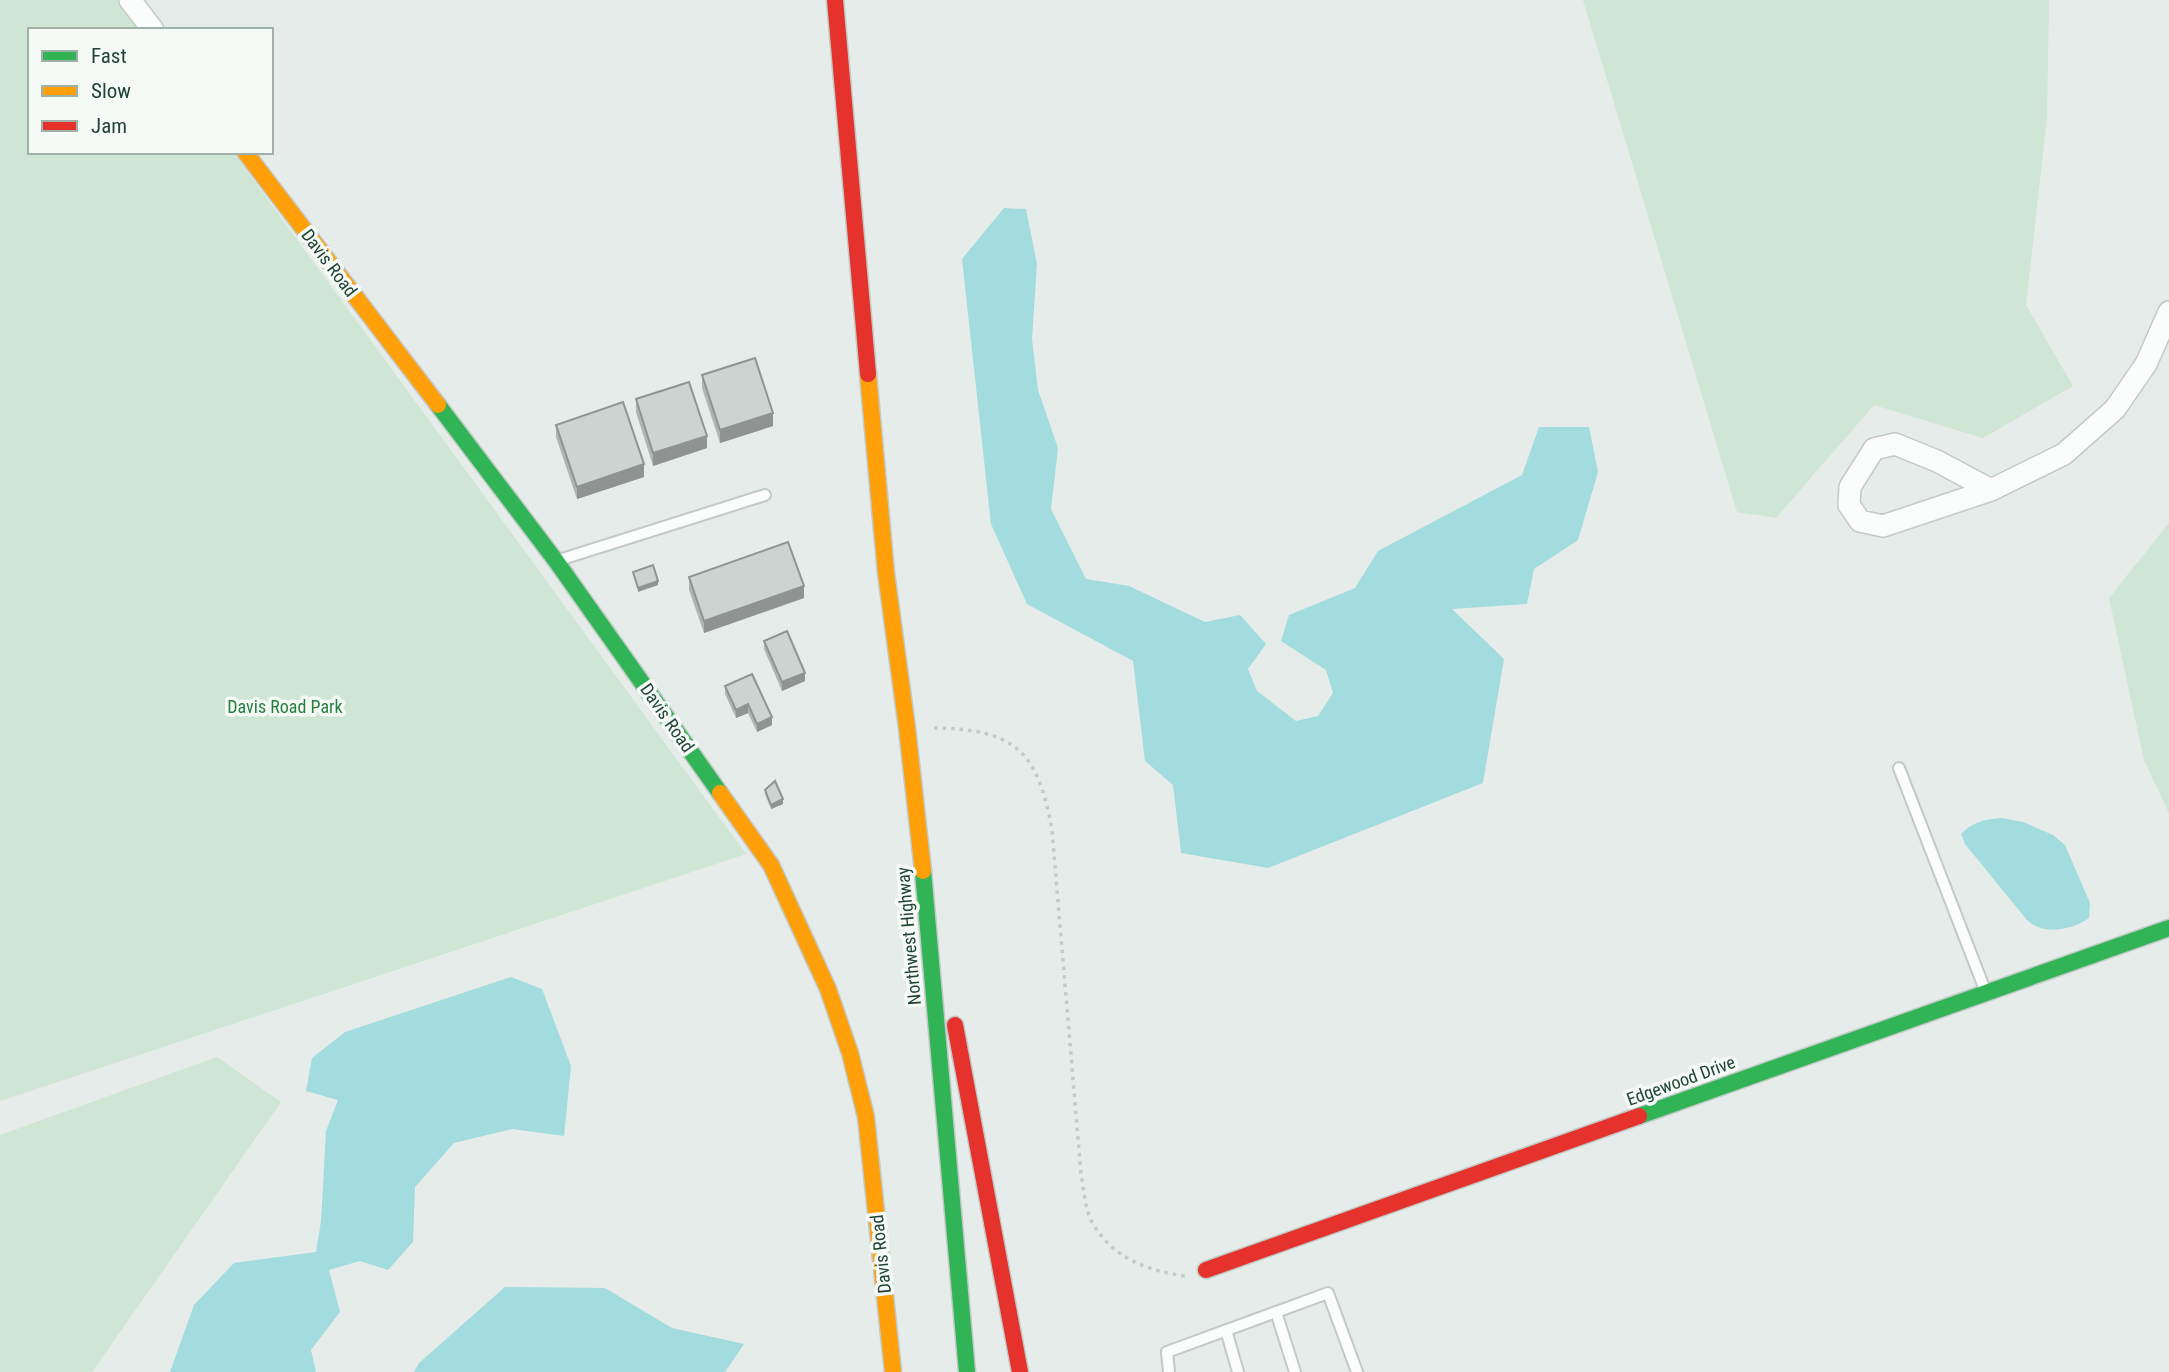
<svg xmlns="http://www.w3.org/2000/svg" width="2169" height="1372" font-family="'Roboto Condensed',sans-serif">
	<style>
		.green { fill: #cee6d3 }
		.water { fill: #a2dcde }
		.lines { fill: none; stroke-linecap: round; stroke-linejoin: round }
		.lane-casing { stroke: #c3c9c6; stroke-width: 14 }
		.street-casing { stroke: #c3c9c6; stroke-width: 24 }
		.fast-casing { stroke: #c1cac6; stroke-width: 19 }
		.slow-casing { stroke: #c1cac6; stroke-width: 19 }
		.jam-casing { stroke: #c1cac6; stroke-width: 19 }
		.path { stroke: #c1ccc7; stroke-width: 3.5; stroke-dasharray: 3.5 5; stroke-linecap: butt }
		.lane { stroke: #fbfcfc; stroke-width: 10 }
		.street { stroke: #fbfcfc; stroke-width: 21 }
		.fast { stroke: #30b455; stroke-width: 16 }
		.slow { stroke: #ff9f0a; stroke-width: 16 }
		.jam { stroke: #e5322d; stroke-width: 16 }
		.wall { fill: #afb5b3 }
		.shaded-wall { fill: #8f9492 }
		.building { fill: #ccd3d0; stroke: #8f9492; stroke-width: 2 }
		.labels { text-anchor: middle; stroke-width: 7; stroke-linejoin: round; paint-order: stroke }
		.street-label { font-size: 18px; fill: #204336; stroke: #f5faf7 }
		.park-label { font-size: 18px; fill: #257f3f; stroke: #f5faf7 }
	</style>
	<rect width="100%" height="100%" fill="#e6ece9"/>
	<g class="green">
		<polygon points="0,0 121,0 143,30 30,30 30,152 233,152 746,854 0,1101"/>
		<polygon points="1583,0 2049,0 2047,118 2026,305 2073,386 1983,438 1874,405 1776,518 1737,512"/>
		<polygon points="2169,523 2169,813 2144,760 2109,598"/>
		<polygon points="217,1057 281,1102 92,1372 0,1372 0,1135"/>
	</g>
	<g class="water">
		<polygon points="1004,208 1026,209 1037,264 1032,339 1038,390 1058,448 1051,509 1086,579 1129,586 1205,622 1240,615 1266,644 1248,669 1257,691 1296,721 1318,716 1333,693 1326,670 1281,641 1289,615 1355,588 1378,551 1522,475 1539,427 1589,427 1598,472 1578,540 1534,569 1527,604 1452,609 1504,659 1483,783 1268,868 1181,853 1173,785 1145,761 1133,661 1027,604 991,524 962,259"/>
		<path d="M2002,818l21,4 30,13 12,10 25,58 -1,15c-18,12 -45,18 -62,2l-62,-76 -4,-10c11,-12 25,-15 41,-16z"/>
		<polygon points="511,977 542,989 571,1066 564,1136 512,1129 454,1143 415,1187 413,1242 388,1270 360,1261 329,1270 340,1312 311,1350 316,1372 170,1372 194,1305 234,1263 316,1252 321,1221 326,1131 338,1100 306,1091 312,1058 345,1032"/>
		<polygon points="505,1287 605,1288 672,1328 744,1344 725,1372 414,1372 419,1363"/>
	</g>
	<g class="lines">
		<g class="lane-casing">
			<g id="lane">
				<polyline points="559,560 765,495"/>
				<polyline points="1899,768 1985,990"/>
				<polyline points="1276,1312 1295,1372"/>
				<polyline points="1226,1330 1238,1372"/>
				<polyline points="1169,1372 1167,1352 1328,1293 1357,1372"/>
			</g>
		</g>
		<g class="street-casing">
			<g id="street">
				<polyline points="130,0 153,30"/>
				<polyline points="1991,490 1937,461 1895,444 1874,449 1850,487 1849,505 1860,521 1883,526 1991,490 2064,454 2115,409 2146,364 2169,312"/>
			</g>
		</g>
		<g class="fast-casing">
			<g id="fast">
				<polyline points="438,405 556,561 720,793"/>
				<polyline points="923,871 967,1372"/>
				<polyline points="1639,1116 2169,928"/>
			</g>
		</g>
		<g class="slow-casing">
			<g id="slow">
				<polyline points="245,152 438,405"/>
				<polyline points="868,374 886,573 907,728 923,871"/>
				<polyline points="720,793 771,865 828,989 850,1053 866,1117 893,1372"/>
			</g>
		</g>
		<g class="jam-casing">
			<g id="jam">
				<polyline points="835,0 868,374"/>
				<polyline points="955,1025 1020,1372"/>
				<polyline points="1206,1270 1639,1116"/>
			</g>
		</g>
		<path class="path" d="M934,728c82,1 104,24 118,102l29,344c3,17 4,39 14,53 20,32 54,44 90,49"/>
		<use href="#lane" class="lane"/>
		<use href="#street" class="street"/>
		<use href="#fast" class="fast"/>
		<use href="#slow" class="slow"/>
		<use href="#jam" class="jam"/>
	</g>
	<g class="wall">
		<polygon points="702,375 773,426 720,443 702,388"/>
		<polygon points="636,399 707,448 653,466 636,412"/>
		<polygon points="556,425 644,477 577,499 556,437"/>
		<polygon points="689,577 804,598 704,633 689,590"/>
		<polygon points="764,641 805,681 782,691 764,649"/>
		<polygon points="725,686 772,725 757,732 748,713 736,718 725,694"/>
		<polygon points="765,790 783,804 771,809 765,794"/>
	</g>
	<g class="shaded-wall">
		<polygon points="773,413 773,426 720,443 720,430"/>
		<polygon points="707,436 707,448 653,466 653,453"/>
		<polygon points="644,464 644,477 577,499 577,487"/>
		<polygon points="658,581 658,585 638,592 638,588"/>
		<polygon points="804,586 804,598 704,633 704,621"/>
		<polygon points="805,673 805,681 782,691 782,682"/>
		<polygon points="748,704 748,713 736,718 736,710"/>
		<polygon points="772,717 772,725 757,732 757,724"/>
		<polygon points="783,799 783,804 771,809 771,805"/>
	</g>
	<g class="building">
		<polygon points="755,358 773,413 720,430 702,375"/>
		<polygon points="689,382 707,436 653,453 636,399"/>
		<polygon points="623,402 644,464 577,487 556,425"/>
		<polygon points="788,542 804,586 704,621 689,577"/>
		<polygon points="653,565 658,581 638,588 633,572"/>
		<polygon points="787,631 805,673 782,682 764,641"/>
		<polygon points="752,674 772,717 757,724 748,704 736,710 725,686"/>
		<polygon points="775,781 783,799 771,805 765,790"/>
	</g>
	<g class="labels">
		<g class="street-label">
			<text transform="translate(329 263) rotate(53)" y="6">Davis Road</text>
			<text transform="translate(667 718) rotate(55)" y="6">Davis Road</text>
			<text transform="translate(909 936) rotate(-95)" y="6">Northwest Highway</text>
			<text transform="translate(1681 1081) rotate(-20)" y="6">Edgewood Drive</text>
			<text transform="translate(881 1254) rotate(-96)" y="6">Davis Road</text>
		</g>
		<g class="park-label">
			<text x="285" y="713">Davis Road Park</text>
		</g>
	</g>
	<rect x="28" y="28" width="245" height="126" fill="#f5faf7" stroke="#a0b1aa" stroke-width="2"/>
	<rect x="42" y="51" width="35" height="10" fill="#30b455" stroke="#a0b1aa" stroke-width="2"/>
	<text x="91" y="63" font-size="21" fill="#204336">Fast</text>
	<rect x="42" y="86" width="35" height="10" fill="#ff9f0a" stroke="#a0b1aa" stroke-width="2"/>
	<text x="91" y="98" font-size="21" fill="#204336">Slow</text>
	<rect x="42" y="121" width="35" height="10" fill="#e5322d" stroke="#a0b1aa" stroke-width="2"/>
	<text x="91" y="133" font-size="21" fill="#204336">Jam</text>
</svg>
